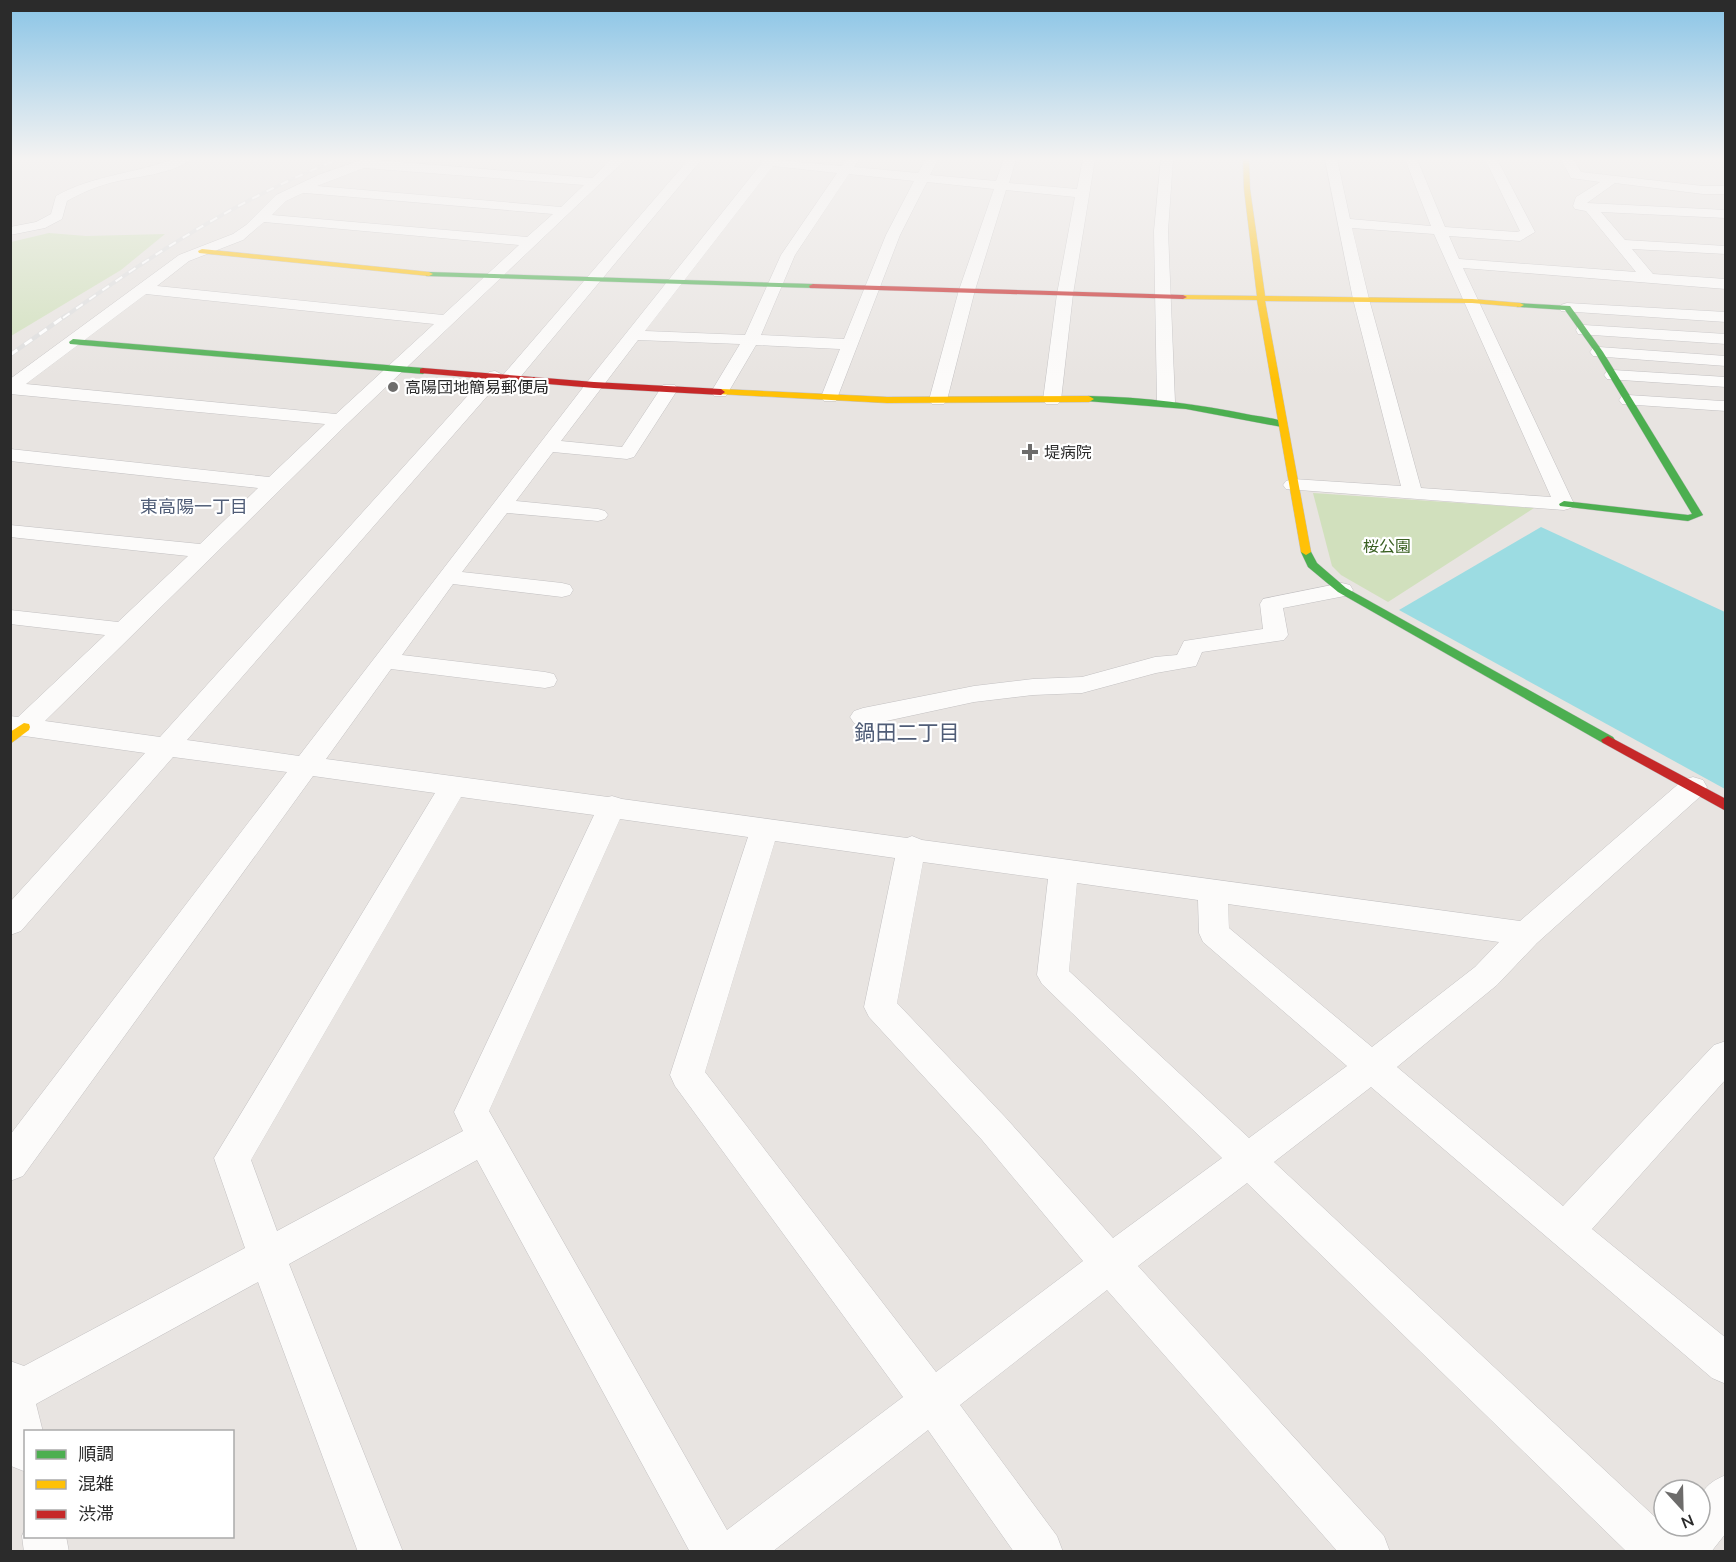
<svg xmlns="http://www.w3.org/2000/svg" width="1736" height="1562" font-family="'Nunito Sans','Noto Sans JP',sans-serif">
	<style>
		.green { fill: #d1e0bd }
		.water { fill: #9cdce2 }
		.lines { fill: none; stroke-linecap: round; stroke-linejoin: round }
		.street-casing { stroke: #c3c1c2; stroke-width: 1 }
		.fast-casing { stroke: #c3c1c2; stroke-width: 1 }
		.slow-casing { stroke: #c3c1c2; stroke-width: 1 }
		.jam-casing { stroke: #c3c1c2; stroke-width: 1 }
		.street { fill: #fcfbfa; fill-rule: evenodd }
		.fast { fill: #4caf50; fill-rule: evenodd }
		.slow { fill: #ffc107; fill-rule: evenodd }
		.jam { fill: #c62828; fill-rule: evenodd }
		.rail-far1-casing { stroke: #dedede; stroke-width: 4 }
		.rail-casing { stroke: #dedede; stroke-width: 4.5 }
		.rail-far1 { stroke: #fff; stroke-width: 2; stroke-dasharray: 8; stroke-linecap: butt }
		.rail { stroke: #fff; stroke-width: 3; stroke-dasharray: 9; stroke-linecap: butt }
		.poi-dot { fill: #6d6c6b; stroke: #fff; stroke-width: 2 }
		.labels { text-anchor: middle; stroke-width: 4.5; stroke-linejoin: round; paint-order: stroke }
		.far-poi-label { font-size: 16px; fill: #2b2b2b; stroke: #fff; text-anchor: start }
		.far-park-label { font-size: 16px; fill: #3a6022; stroke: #fff }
		.far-neighbourhood-label { font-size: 18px; fill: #505d77; stroke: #fff }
		.neighbourhood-label { font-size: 21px; fill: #505d77; stroke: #fff }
	</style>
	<rect width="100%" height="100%" fill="#e8e4e1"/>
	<g class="green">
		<polygon points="49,233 86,236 165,234 121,270 11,336 11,242"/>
		<polygon points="1313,493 1534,508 1388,602 1341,575 1332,566"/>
	</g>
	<polygon class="water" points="1541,527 1725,612 1725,789 1399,610"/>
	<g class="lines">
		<g class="street-casing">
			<g id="street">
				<path d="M173,159h18c-16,15 -59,18 -81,24 -15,4 -29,10 -43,18l-5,18 -17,9 -35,7v-8l26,-5 15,-8 5,-18c37,-21 78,-22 117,-37z"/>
				<path d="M364,159l228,19 20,-19h14l-279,265 -302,297 115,16 329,-365 6,-1 8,4 186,-216h13l-185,222 -6,1 -8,-4 -316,362 112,16 289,-375 177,-222 77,7 4,-7h13l-5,8 64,6 8,-14h12l-8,16 66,6 8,-22h12l-7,24 68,6 6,-30h12l-22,135 -12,106 -3,4h-12l-3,-4 14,-106 18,-97 -69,-7 -31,100 -28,110 -3,4h-12l-3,-4 30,-110 35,-101 -67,-7 -27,53 -64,166h-12l-3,-4 19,-48 -84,-4 -30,51h-12l-3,-4 29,-48 -102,-4 -77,101 61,6 41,-62h12l3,4 -44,68 -7,2 -74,-7 -37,49 82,8 7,2 3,4 -3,4 -7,2 -91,-8 -45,59 100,11 8,2 3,5 -3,5 -8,2 -109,-13 -51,71 143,17 9,2 3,6 -3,6 -9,2 -154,-19 -65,90 282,38 4,-1 10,3 285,39 5,-2 10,4 598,81 163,-141 10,-3 10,3 4,7 -4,7 -166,149 -40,42 -100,82 166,139 151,-161 12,-4v38l-134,150 134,109v46l-14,-6 -341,-291 -97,75 396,369 4,-5h26c0,-28 -3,-39 26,-51v58l-15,19h-84l-380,-369 -109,83 246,270 6,16h-52l-231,-262 -147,115 97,131 6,16h-49l-86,-122 -156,122h-82l-213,-392 -188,104 114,288h-45l-100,-270 -222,122 7,28h-17v40l-15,-6 -1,-105 14,5 221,-118 -31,-90 221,-365 -122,-17 -290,400 -13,5v-46l277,-363 -114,-15 -152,174 -11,4v-33l135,-149 -135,-19v-18l8,1 87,-82 -95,-11v-14l108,12 70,-66 -178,-19v-12l190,19 58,-56 -248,-27v-12l259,28 56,-53 -315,-30v-15l169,-124 54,-21 13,-9 30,-30 42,-20zM773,166l64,7 -56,82 -36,80 -100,-4zM364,168l220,17 -23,22 -244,-21zM849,174l65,7 -28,54 -42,104 -83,-4 34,-80zM303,193h2l248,21 -26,23 -255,-22 14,-14zM264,222l255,23 -76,70 -286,-29 32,-25 54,-21zM146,294l288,30 -98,90 -310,-30zM461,797l133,18 -140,297 9,19 -186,100 -26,-71zM620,819l128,18 -78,238 5,11 228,311 -176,133 -238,-419zM775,841l120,17 -31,149 5,10 113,123 101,121 -147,111 -231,-300zM923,862l125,17 -11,96 5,9 180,174 -109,80 -107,-120 -109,-115zM1077,883l121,17 1,33 4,9 144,124 -98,72 -180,-167zM1228,904l271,38 -24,25 -103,80 -143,-119z"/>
				<polygon points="1161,159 1173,159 1168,231 1175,402 1172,406 1160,406 1157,402 1154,231"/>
				<path d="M1325,159h12l13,60 81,7 -26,-67h12l28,68 72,5 3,-1 -35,-72h12l38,73 -15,9 -71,-5 10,23 177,13 -50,-61 -11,-2 -2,-3 3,-9 24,-15 -29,-4 -10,-19h12l8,13 122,14h23v8h-23l-88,-11 -28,20 139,7v8l-125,-6 24,28 101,6v8l-94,-5 21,25 73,5v10l-263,-21 111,236 -3,4 -7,2 -278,-21 -3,-4 3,-4 7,-2 108,7 -48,-187zM1352,228l82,6 117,263 -130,-9 -52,-189z"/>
				<polygon points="1567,303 1726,312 1726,322 1561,311 1559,308 1561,305"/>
				<polygon points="1584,325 1726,334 1726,344 1578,334 1576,330 1578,326"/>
				<polygon points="1599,347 1726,356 1726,366 1593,356 1590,352 1593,348"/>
				<polygon points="1613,370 1726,377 1726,387 1607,379 1604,375 1607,371"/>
				<polygon points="1628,395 1722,401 1726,401 1726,411 1622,404 1619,400 1622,396"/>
				<polygon points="1342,583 1350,585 1353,590 1350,595 1283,608 1288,635 1284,640 1202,652 1196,666 1156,673 1082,693 1033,695 974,702 863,726 854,723 850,717 854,711 863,708 974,686 1033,679 1082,677 1155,657 1177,655 1184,641 1263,629 1260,604 1263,599"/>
				<polygon points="26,1527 26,1536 66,1536 69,1552 24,1552 22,1536"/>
			</g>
		</g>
		<g class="fast-casing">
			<g id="fast">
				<polygon points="429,272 813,284 817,286 813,288 426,276 425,274"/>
				<polygon points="1517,303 1570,306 1603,352 1703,515 1688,521 1560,506 1559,504 1564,501 1688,515 1692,514 1595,352 1565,310 1520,307 1517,307"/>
				<polygon points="73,339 423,368 427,371 423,374 70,344 69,342"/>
				<path d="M1089,396c55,1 108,8 162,19 11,2 27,3 36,9l-5,3 -96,-18 -100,-8 -2,-2z"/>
				<polygon points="1306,549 1310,550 1317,563 1346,588 1613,737 1615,740 1613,743 1603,743 1338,592 1308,567 1301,552"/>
			</g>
		</g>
		<g class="slow-casing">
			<g id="slow">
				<polygon points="1243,159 1249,159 1250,189 1265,296 1472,299 1520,303 1524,305 1520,307 1472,303 1265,301 1311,552 1306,555 1301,552 1257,300 1183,299 1179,297 1183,295 1257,296 1244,189"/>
				<polygon points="202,249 429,272 433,274 429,276 199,253 198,251"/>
				<polygon points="721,389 887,397 1089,396 1094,399 1089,402 887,403 718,394 717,392"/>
				<polygon points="24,723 29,724 30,727 29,730 10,744 10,732"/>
			</g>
		</g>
		<g class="jam-casing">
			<g id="jam">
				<polygon points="813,284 1183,295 1187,297 1183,299 810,288 809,286"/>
				<polygon points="423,368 594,382 721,389 725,392 721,395 594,388 420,373 420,369"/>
				<polygon points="1608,736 1726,799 1726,811 1603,743 1601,740"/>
			</g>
		</g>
		<use href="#street" class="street"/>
		<use href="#fast" class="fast"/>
		<use href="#slow" class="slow"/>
		<use href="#jam" class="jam"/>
		<g class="rail-far1-casing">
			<path id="rail-far1" d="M63,318c90,-64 173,-118 276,-159"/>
		</g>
		<g class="rail-casing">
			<polyline id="rail" points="10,355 65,316"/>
		</g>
		<use href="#rail-far1" class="rail-far1"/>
		<use href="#rail" class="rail"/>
	</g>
	<linearGradient id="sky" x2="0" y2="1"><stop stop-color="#89c4e6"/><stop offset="0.42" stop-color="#f5f3f2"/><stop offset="1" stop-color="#f5f3f2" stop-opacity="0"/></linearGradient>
	<rect width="1736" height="378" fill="url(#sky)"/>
	<g class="poi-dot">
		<circle cx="393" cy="387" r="6"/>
		<path d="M1027 443h6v6h6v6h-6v6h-6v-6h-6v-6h6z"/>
	</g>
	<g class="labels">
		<g class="far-poi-label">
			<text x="405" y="393">高陽団地簡易郵便局</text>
			<text x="1044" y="458">堤病院</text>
		</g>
		<g class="far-park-label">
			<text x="1387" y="552">桜公園</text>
		</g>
		<g class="far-neighbourhood-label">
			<text x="194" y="513">東高陽一丁目</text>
		</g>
		<g class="neighbourhood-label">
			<text x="907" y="740">鍋田二丁目</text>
		</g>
	</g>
	<rect width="1736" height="1562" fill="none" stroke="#2b2b2b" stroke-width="24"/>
	<rect x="24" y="1430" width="210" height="108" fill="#ffffff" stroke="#aaaaaa" stroke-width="1.5"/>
	<rect x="36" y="1450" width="30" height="9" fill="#4caf50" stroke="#aaaaaa" stroke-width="1.5"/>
	<text x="78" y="1460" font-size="18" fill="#2b2b2b">順調</text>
	<rect x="36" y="1480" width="30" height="9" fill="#ffc107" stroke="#aaaaaa" stroke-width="1.5"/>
	<text x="78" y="1490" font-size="18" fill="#2b2b2b">混雑</text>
	<rect x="36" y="1510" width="30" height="9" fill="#c62828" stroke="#aaaaaa" stroke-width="1.5"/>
	<text x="78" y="1520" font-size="18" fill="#2b2b2b">渋滞</text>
	<g transform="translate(1682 1508) rotate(158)"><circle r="28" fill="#ffffff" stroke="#aaaaaa" stroke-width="1.5"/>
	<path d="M0-4.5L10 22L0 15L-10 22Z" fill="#6d6c6b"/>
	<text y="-9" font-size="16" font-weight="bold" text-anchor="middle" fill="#2b2b2b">N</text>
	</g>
</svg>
